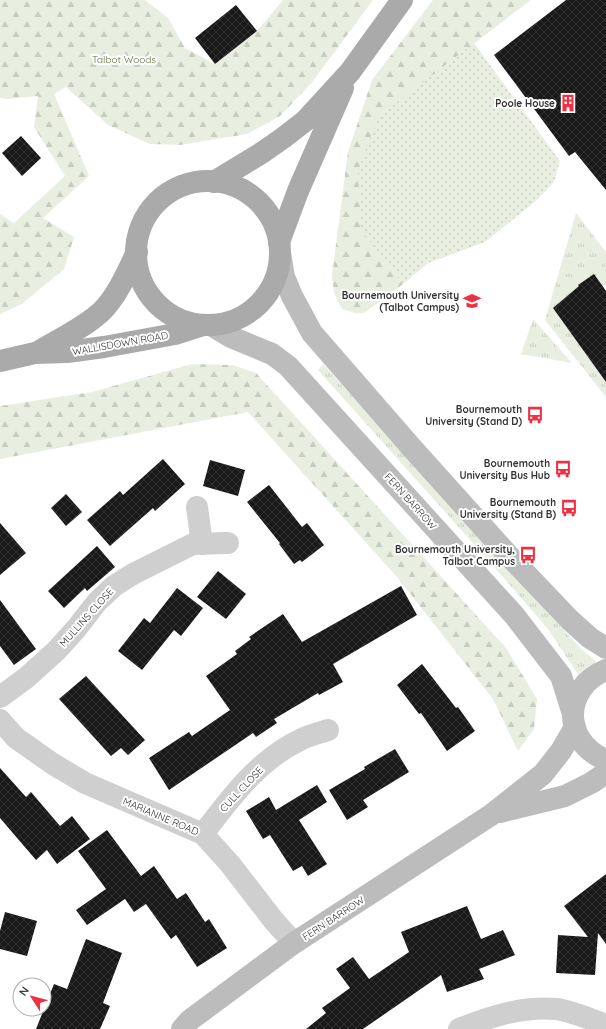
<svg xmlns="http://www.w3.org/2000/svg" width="606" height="1029" font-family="Quicksand,sans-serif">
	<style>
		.grass { fill: url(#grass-tufts) }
		.forest { fill: url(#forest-firs) }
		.park { fill: url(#park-dots) }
		.building { fill: url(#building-cross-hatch) }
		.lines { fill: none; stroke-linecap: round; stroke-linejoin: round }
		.street { stroke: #cfcfcf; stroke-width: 22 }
		.secondary { stroke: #bcbcbc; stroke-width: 22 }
		.primary { stroke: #aaa; stroke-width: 22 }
		.labels { text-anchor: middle; stroke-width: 4; stroke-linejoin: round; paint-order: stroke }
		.park-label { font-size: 10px; fill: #56713c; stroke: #fff }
		.poi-label { font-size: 10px; font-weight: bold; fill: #323232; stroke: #fff; text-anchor: end }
		.street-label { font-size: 10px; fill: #323232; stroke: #fff }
	</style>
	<defs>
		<pattern id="grass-tufts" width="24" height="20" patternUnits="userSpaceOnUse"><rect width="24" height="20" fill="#e8efe0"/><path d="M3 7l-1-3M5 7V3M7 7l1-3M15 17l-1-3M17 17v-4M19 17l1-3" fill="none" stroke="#c7cdc1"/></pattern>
		<pattern id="forest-firs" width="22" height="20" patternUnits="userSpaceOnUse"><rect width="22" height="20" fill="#e8efe0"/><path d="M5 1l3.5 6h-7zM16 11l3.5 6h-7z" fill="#c7cdc1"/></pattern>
		<pattern id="park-dots" width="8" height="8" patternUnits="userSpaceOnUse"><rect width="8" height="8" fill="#e8efe0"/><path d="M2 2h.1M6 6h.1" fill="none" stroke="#c7cdc1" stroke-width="1.8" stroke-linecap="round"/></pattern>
		<pattern id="building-cross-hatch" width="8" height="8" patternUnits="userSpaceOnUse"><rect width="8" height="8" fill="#191919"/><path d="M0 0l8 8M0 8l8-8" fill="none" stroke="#323232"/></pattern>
	</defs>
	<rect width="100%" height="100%" fill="#fff"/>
	<g class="grass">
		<polygon points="576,213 606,252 606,284 586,296 564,299 553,308 606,377 606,397 545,320"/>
		<polygon points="533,319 572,363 521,354"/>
		<polygon points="323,364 580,648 596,661 592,666 579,676 548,629 489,561 318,370"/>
	</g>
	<g class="forest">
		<polygon points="0,0 145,0 168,18 185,48 215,64 257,31 283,0 373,0 313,81 280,116 247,134 180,145 150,144 108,125 66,87 54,94 89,176 43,218 74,237 64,269 22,304 0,314 0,214 14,223 65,176 34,127 38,96 7,99 0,98"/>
		<polygon points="433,0 531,0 378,117 361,229 403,284 364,313 355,313 342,309 334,293 332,275 348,152 372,80"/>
		<polygon points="192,364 232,365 256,373 506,648 537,699 534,729 518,751 493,699 397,577 248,412 0,459 0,406 92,392"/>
	</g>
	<polygon class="park" points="474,43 560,161 554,182 536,201 485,242 428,263 403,284 361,230 358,171 378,117"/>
	<g class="building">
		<polygon points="566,0 606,0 606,190 575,152 569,156 494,55"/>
		<polygon points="236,5 257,31 215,64 195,38"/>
		<polygon points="21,136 41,158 22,176 2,153"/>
		<polygon points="594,274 606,291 606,382 553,308 579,286 578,285"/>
		<polygon points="163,459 185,484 155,511 153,508 110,546 87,520 120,491 123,495"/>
		<polygon points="210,460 245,470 238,496 203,486"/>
		<polygon points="269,485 302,527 307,523 324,545 302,562 300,560 294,564 279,544 280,543 247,502"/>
		<polygon points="66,494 82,512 66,526 51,508"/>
		<polygon points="0,523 26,553 0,575"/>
		<polygon points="97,546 115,567 87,591 85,588 64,608 48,591"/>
		<polygon points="218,571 246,594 226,619 197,597"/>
		<polygon points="401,586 417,615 333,664 343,682 319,695 318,693 274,719 277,723 256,737 253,733 169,790 149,758 189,732 192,736 230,710 206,676 237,654 235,651 251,639 249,637 283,614 302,642"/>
		<polygon points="177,588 203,608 181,636 174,630 142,670 118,651 144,618 150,623"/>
		<polygon points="0,600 36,649 14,665 0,646"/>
		<polygon points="422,664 456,708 458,707 475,731 447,751 421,713 419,714 397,685"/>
		<polygon points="86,676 145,740 128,755 121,748 111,756 59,699"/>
		<polygon points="395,749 409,772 363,800 368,807 347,820 329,790 365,769 364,767"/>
		<polygon points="0,768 26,797 31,792 60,826 72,816 90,839 57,864 47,850 36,860 0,818"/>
		<polygon points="317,785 327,802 299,820 327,864 308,876 302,866 293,871 270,835 263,839 246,811 269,797 276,810"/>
		<polygon points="107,830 141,876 154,866 177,899 186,893 205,922 209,919 227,948 197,967 176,935 171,939 146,904 134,912 125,899 87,925 76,910 106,889 78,851"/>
		<polygon points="606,874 606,944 598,933 595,975 556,973 558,935 588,937 564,906"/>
		<polygon points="467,906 481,939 503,930 515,955 479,969 484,979 447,992 441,975 363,1029 306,1029 326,1013 322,1008 350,988 336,969 353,957 369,979 409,952 401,932"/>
		<polygon points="5,912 37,921 27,956 0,949 0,931"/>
		<polygon points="86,939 122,953 103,1003 110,1006 100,1029 36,1029 54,984 67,989"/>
	</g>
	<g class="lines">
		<g class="street">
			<polyline points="197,507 202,544"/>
			<polyline points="0,697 26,678 56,651 76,629 97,602 114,586 133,574 193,544 228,543"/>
			<polyline points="0,720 16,738 53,764 85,783 203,834 230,864 274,921 294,943"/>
			<path d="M203,834c28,-37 56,-75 99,-95 8,-4 17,-6 26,-9"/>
			<path d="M459,1029c30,-12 63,-23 97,-20 16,2 34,10 50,16"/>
		</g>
		<g class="secondary">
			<polyline points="280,253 284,277 292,296 312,333 412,448 510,557 570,620 590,638 606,648"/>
			<polyline points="211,325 231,337 272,354 288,366 514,615 561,676 573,714"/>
			<path d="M606,670c-44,18 -44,72 0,90"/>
			<polyline points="500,812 565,796 591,783 606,773"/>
			<polyline points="182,1029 190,1020 294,943 491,815 543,774 561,751 575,727"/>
		</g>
		<g class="primary">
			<circle cx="208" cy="253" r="72"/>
			<polyline points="214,182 263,152 283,138 305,121 350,72 402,0"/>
			<polyline points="279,242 298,191 343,88"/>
			<path d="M38,352c21,-13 46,-24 64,-41 16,-16 25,-39 35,-59"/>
			<polyline points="0,361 35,353 67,352 104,347 175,334 203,325"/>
		</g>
	</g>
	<defs>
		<g id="building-bare" transform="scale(1.38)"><path d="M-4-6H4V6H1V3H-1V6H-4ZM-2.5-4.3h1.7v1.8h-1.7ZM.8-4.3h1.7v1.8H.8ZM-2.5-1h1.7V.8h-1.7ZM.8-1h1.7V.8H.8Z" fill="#ed3044" stroke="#fff" stroke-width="2.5" paint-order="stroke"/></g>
		<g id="university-bare" transform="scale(1.38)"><path d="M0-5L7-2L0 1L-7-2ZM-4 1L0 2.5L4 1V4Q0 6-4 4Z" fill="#ed3044" stroke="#fff" stroke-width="2.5" paint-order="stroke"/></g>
		<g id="bus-bare" transform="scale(1.38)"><path d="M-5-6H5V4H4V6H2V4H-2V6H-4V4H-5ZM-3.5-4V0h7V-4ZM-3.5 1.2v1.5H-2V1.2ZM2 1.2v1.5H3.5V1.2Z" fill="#ed3044" stroke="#fff" stroke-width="2.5" paint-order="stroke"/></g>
	</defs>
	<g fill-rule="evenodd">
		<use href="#building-bare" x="568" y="103"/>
		<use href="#university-bare" x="472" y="301"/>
		<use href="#bus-bare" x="535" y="415"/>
		<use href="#bus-bare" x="563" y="469"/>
		<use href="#bus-bare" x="569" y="508"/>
		<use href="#bus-bare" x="528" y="555"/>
	</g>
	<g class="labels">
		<g class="park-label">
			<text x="124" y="63">Talbot Woods</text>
		</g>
		<g class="poi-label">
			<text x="555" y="107">Poole House</text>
			<text x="459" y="299">Bournemouth University<tspan x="459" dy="12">(Talbot Campus)</tspan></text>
			<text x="522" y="413">Bournemouth<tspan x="522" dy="12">University (Stand D)</tspan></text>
			<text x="550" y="467">Bournemouth<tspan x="550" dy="12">University Bus Hub</tspan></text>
			<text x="556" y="506">Bournemouth<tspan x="556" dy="12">University (Stand B)</tspan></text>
			<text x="515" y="553">Bournemouth University,<tspan x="515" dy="12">Talbot Campus</tspan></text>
		</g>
		<g class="street-label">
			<text transform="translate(120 343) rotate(-10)" y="4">WALLISDOWN ROAD</text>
			<text transform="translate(411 501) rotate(48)" y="4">FERN BARROW</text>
			<text transform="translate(86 617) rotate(-48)" y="4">MULLINS CLOSE</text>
			<text transform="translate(241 789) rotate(-47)" y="4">CULL CLOSE</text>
			<text transform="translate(161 816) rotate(23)" y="4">MARIANNE ROAD</text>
			<text transform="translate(333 918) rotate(-33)" y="4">FERN BARROW</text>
		</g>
	</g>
	<g transform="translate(32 997) rotate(306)"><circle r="19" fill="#ffffff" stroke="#adadad"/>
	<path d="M0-3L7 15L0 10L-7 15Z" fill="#ed3044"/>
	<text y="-6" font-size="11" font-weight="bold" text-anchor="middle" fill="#323232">N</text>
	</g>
</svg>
